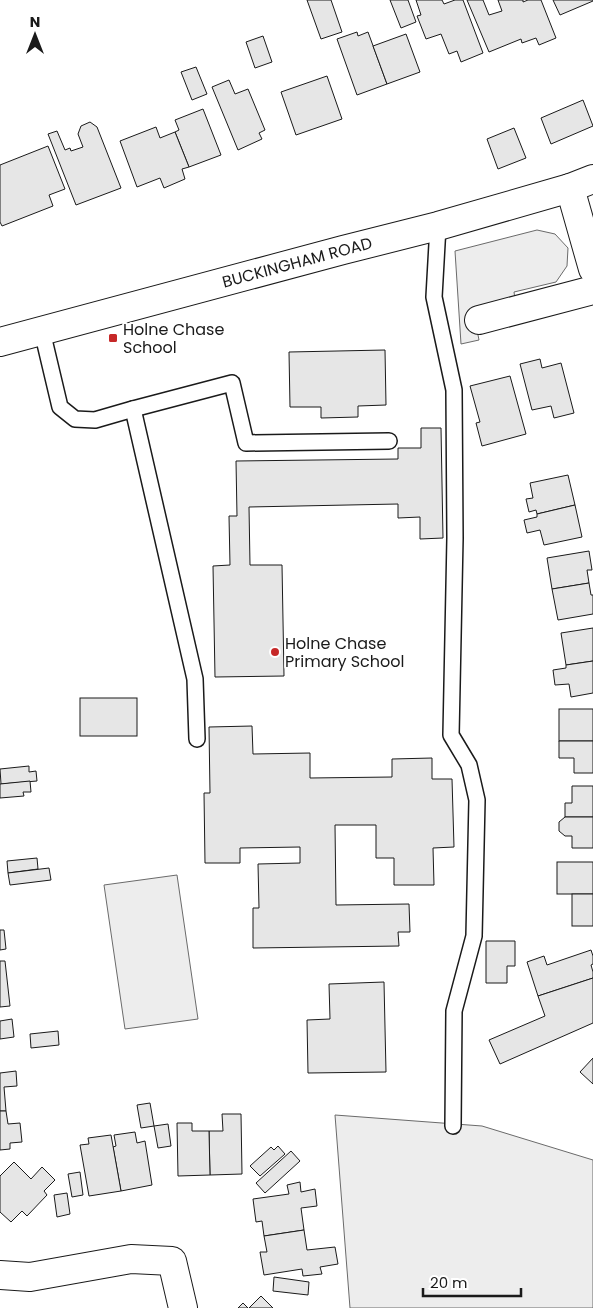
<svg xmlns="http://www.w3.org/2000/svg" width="593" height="1308" font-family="Poppins,sans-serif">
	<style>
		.green { fill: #ededed; stroke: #6a6a6a }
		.building { fill: #e6e6e6; stroke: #1a1a1a }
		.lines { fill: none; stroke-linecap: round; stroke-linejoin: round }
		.service-casing { stroke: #1a1a1a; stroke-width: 18 }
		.minor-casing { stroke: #1a1a1a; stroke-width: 30 }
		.secondary-casing { stroke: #1a1a1a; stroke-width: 30 }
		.service { stroke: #fff; stroke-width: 15 }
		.minor { stroke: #fff; stroke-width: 28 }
		.secondary { stroke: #fff; stroke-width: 28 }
		.poi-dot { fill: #c62828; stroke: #fff; stroke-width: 2 }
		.labels { text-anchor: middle; stroke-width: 4; stroke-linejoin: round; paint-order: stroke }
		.street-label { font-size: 16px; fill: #1a1a1a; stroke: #fff }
		.poi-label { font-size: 16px; fill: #1a1a1a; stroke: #fff; text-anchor: start }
	</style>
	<rect width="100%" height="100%" fill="#fff"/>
	<g class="green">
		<polygon points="537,230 555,234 568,248 567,266 556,282 514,292 515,299 473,310 479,340 461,344 455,251"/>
		<polygon points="177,875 198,1019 125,1029 104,885"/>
		<polygon points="335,1115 482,1126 593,1160 593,1308 350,1308"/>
	</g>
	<g class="building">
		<polygon points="307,0 331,0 342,32 321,39"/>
		<polygon points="390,0 408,0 416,22 401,28"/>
		<polygon points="416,0 442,0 444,4 455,0 463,0 483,53 461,62 457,51 449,54 441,34 426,39 417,16 421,15"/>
		<polygon points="467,0 483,0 489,15 502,11 498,0 523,0 523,2 528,0 541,0 556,38 539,45 536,38 522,43 521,39 489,52"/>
		<polygon points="553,0 593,0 593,1 560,15"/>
		<polygon points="357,32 358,36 368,32 387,84 357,95 337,39"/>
		<polygon points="406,34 420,72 387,84 373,46"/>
		<polygon points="263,36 272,62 255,68 246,42"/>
		<polygon points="196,67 207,94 192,100 181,72"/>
		<polygon points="327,76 342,119 296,135 281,92"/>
		<polygon points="229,80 235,94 248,89 265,130 259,133 262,139 238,150 212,87"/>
		<polygon points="583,100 593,126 551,144 541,118"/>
		<polygon points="203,109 221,155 189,167 175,132 179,130 175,120"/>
		<polygon points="90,122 97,127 121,188 76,205 48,134 57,131 65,150 70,148 71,151 83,147 78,134 81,126"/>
		<polygon points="156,127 160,138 175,132 189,167 182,169 185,179 164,188 160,178 137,187 120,141"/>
		<polygon points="514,128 526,158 498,169 487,139"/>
		<polygon points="48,146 65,189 49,195 53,206 2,226 0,222 0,165"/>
		<polygon points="385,350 386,405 358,406 358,417 321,418 321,407 290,407 289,352"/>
		<polygon points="540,359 542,368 561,363 574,413 554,418 551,406 532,410 520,364"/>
		<polygon points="510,376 526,434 482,446 476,423 480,422 470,386"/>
		<polygon points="421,428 441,428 443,538 420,539 420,517 398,518 398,504 249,507 250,565 282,565 284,676 215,677 213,566 230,565 229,516 237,516 236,461 398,459 398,448 421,448"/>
		<polygon points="568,475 575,505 537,514 536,510 529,512 526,499 533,498 530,483"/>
		<polygon points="575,505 582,537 544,545 540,530 527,533 524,520 537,517 537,514"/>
		<polygon points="589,551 592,570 587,570 589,583 552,589 547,558"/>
		<polygon points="589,583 591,595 593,595 593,614 558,620 552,589"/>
		<polygon points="593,628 593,661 566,665 561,633"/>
		<polygon points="593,661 593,693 571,697 569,684 555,685 553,670 566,668 566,665"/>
		<rect x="80" y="698" width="57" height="38"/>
		<rect x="559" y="709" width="34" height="32"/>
		<polygon points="252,726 253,754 310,753 310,778 392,777 392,759 432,758 432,779 452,779 454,847 433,848 434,885 394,885 394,858 376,858 376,825 335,825 336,905 409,904 410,932 398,932 399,946 253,948 253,908 259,908 258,864 300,863 300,847 240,848 240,863 205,863 204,793 210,793 209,727"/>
		<polygon points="559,741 593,741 593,773 574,773 574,758 559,758"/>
		<polygon points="29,766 29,772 36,771 37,781 1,784 0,769"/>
		<polygon points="30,781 31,792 23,792 24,796 0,798 0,784"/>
		<polygon points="572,786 593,786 593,817 565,817 565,803 572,803"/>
		<polygon points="565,817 593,817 593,848 572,848 572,836 565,836 559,831 559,822"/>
		<polygon points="37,858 38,869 8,873 7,861"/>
		<rect x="557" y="862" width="36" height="32"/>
		<polygon points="49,868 51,880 10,885 8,873"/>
		<rect x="572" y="894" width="21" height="32"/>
		<polygon points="0,930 4,930 6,949 0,950"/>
		<polygon points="486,941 515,941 515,966 507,966 507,983 486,983"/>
		<polygon points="591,950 593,956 593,964 591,965 593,972 593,978 538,996 527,962 544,956 547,965"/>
		<polygon points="0,961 5,961 10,1006 0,1007"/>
		<polygon points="593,978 593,1023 500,1064 489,1040 545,1016 538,996"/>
		<polygon points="384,982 386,1072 308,1073 307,1020 330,1019 329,984"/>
		<polygon points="12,1019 14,1037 0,1039 0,1021"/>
		<polygon points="58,1031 59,1045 31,1048 30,1034"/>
		<polygon points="593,1058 593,1084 580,1072"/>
		<polygon points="16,1071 17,1086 4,1087 6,1111 0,1111 0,1073"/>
		<polygon points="150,1103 154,1126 141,1128 137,1105"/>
		<polygon points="0,1111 6,1111 8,1124 20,1123 22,1142 10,1143 10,1149 0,1150"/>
		<polygon points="222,1114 241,1114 242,1174 210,1175 209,1131 223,1131"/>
		<polygon points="177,1123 192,1123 192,1131 209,1131 210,1175 178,1176"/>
		<polygon points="168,1124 171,1146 158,1148 154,1126"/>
		<polygon points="135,1132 137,1143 145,1141 152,1185 121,1191 113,1147 116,1146 114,1135"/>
		<polygon points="111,1135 121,1191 89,1196 80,1145 89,1144 88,1138"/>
		<polygon points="278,1146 285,1154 260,1176 250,1166 271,1147 274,1150"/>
		<polygon points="291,1151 300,1161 265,1193 256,1183"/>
		<polygon points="14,1162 31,1179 42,1167 55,1180 44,1191 47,1195 27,1216 22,1211 11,1222 0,1212 0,1176"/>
		<polygon points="80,1172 83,1195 72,1197 68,1174"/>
		<polygon points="300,1182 301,1192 315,1189 317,1206 301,1208 304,1230 264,1236 262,1221 256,1222 253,1199 289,1194 287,1185"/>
		<polygon points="67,1193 70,1214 57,1217 54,1195"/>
		<polygon points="304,1230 307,1250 335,1247 338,1264 320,1267 322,1274 303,1276 302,1269 264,1275 260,1252 267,1252 264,1236"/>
		<polygon points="274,1277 309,1282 308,1295 273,1291"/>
		<polygon points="261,1296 273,1308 249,1308"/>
		<polygon points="243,1303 248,1308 238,1308"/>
	</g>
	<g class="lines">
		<g class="service-casing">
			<g id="service">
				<polyline points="438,226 434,297 454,390 455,538 451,735 469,765 477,800 474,936 454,1011 453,1126"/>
				<polyline points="42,331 60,407 75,419 95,420 133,409 195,679 197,739"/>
				<polyline points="133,409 232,383 246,443 389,441"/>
			</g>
		</g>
		<g class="minor-casing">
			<g id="minor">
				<polyline points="570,188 593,269"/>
				<polyline points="479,320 593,290"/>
				<polyline points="0,1275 30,1277 131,1259 172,1261 183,1308"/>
			</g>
		</g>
		<g class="secondary-casing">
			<polyline id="secondary" points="0,342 343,250 438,226 570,188 593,179"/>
		</g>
		<use href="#service" class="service"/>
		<use href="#minor" class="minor"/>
		<use href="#secondary" class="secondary"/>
	</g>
	<g class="poi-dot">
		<rect x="108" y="333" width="10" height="10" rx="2.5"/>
		<circle cx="275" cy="652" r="5"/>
	</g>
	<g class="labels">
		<g class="street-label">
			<text transform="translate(297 262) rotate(-15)" y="6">BUCKINGHAM ROAD</text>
		</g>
		<g class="poi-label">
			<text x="123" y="335">Holne Chase<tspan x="123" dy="18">School</tspan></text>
			<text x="285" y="649">Holne Chase<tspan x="285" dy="18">Primary School</tspan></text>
		</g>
	</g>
	<g transform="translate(35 35)" stroke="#ffffff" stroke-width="4" paint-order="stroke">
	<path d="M0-4L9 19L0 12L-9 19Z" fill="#1a1a1a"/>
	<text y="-8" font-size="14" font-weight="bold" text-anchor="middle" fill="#1a1a1a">N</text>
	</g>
	<path d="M423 1288v8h98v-8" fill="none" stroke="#1a1a1a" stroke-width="2.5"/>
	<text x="430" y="1288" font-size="15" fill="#1a1a1a" stroke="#ffffff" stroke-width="4" paint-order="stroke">20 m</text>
</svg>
